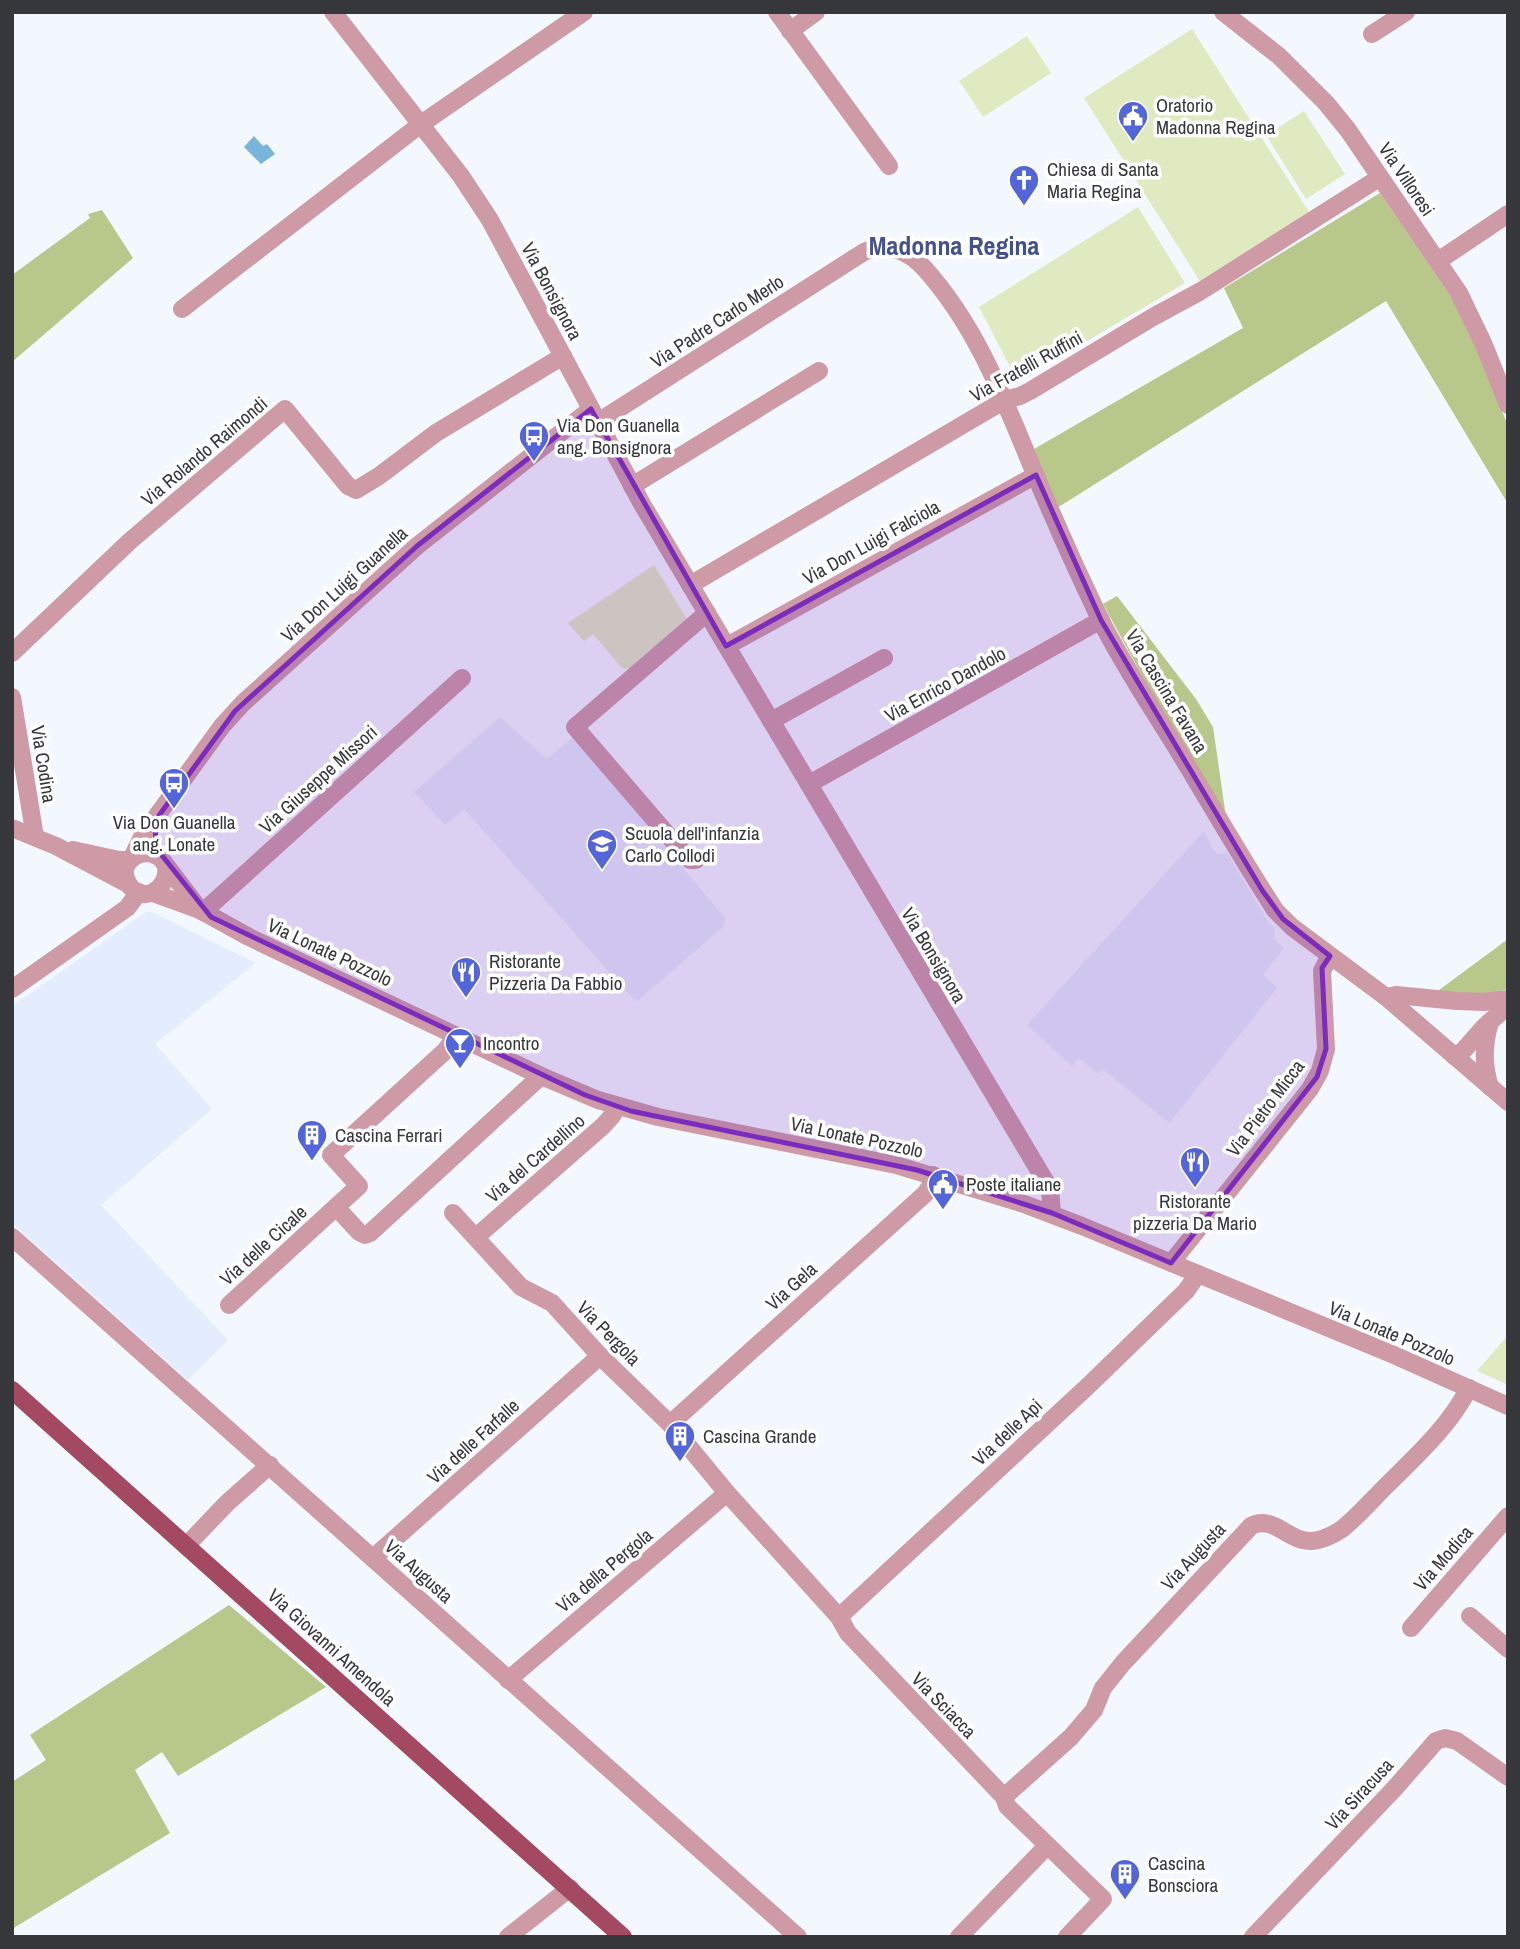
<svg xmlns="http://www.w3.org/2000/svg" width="1520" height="1949" font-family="'Archivo Narrow',sans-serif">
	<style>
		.built { fill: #e4edfd }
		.green { fill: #dfeac1 }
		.forest { fill: #b8c78a }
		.water { fill: #79b4db }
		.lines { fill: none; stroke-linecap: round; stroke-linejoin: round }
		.minor { stroke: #ce9aa5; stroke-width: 18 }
		.major { stroke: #a34961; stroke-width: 18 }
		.marked { fill: #7b2cbf; fill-opacity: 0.2; stroke: #7b2cbf; stroke-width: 5; stroke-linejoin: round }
		.labels { text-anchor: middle; stroke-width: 7; stroke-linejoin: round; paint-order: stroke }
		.poi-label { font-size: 19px; fill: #35373a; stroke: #fff; text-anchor: start }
		.street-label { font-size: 19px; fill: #35373a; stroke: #fff }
		.district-label { font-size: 26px; font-weight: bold; fill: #44518e; stroke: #fff }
	</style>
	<rect width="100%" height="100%" fill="#f3f8ff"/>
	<g class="built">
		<polygon points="500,717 547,759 573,737 725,918 723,927 636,1002 464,809 445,825 414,792"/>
		<polygon points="1204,831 1214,851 1218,854 1227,853 1269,923 1275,929 1274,939 1284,948 1263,975 1277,988 1169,1123 1103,1069 1098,1074 1079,1058 1072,1066 1027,1025"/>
		<polygon points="146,912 152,912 256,963 155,1044 212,1109 101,1205 228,1340 188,1380 12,1223 12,1006"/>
	</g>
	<g class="green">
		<polygon points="1192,29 1311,215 1203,286 1084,98"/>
		<polygon points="1027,36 1051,73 983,117 959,81"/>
		<polygon points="1304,111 1345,174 1306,199 1266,135"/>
		<polygon points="1138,207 1185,283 1018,382 979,307"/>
		<polygon points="654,565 688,621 632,670 622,668 593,634 584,641 568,623"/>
		<polygon points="1508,1335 1508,1385 1477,1371"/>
	</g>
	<g class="forest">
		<polygon points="1380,193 1455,303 1482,361 1508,426 1508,504 1386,301 1057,508 1034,449 1243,328 1224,288"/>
		<polygon points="102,210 133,258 12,362 12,275 90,218 88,214"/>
		<polygon points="1117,596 1196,699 1213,727 1226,817 1150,690 1103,604"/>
		<polygon points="1508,939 1508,989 1483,995 1435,993"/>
		<polygon points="229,1605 326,1687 178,1776 162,1752 135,1770 170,1833 12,1929 12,1782 46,1760 30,1735"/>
	</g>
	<polygon class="water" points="254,136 263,146 267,144 275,154 261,164 244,147"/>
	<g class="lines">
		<g class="minor">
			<polyline points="333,12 461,176 490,220 642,504 1050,1189 1052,1213"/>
			<polyline points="777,12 889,166"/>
			<polyline points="1223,12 1279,56 1326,103 1348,130 1459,293 1484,345 1508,405"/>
			<polyline points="790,31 816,12"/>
			<polyline points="1372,34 1406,12"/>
			<polyline points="1438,261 1508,214"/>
			<polyline points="182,309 421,124 584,12"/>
			<path d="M598,422l266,-170c23,-10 45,-1 61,17 53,59 80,133 110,205 20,48 42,97 65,145 22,44 50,86 76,128 33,54 64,109 99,163l17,17 94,70 122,105"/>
			<polyline points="632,486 819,371"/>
			<polyline points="690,585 1005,400 1020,396 1030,391 1153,317 1201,291 1379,178"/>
			<polyline points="727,646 1036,475"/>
			<polyline points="12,653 130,541 285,409 348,486 356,490 379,476 436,433 563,356"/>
			<polyline points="12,697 35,837"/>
			<polyline points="771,721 884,658"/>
			<polyline points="809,784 1101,620"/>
			<polyline points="12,828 56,846 128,884"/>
			<polyline points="73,850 119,860 130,860"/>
			<polyline points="132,858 143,835 222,726 243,703 417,546 591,409"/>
			<polyline points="696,860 690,860 684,854 575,727 707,613"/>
			<path d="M166,865c4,25 -25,41 -38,18 -13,-22 18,-40 34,-23l38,50"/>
			<polyline points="153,893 200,910 249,937 299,961 541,1076 598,1100 658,1117 896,1165 1024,1204 1082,1226 1394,1355 1508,1406"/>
			<polyline points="203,912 462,678"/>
			<polyline points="12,989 127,908 139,892"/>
			<polyline points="1386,997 1396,995 1457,1001 1484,1002 1508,999"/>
			<polyline points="1454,1056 1463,1051 1485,1026 1508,1006"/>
			<path d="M1490,1087c-7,-23 -7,-41 0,-65"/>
			<polyline points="336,1207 359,1186 331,1155 445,1051 456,1036"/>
			<polyline points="453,1213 521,1287 552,1303 600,1356 670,1424 727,1493 839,1617 848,1633 1004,1797 1007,1806 1103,1899 1067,1937"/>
			<polyline points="12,1237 798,1937"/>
			<polyline points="476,1237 603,1126 612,1116 617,1107"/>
			<polyline points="1171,1263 1310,1089 1320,1071 1326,1049 1322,971 1330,956"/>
			<polyline points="229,1305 336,1207 359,1232 365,1235 370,1233 541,1076"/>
			<polyline points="670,1424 925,1194 931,1185 933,1175"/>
			<polyline points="186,1546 227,1503 270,1465"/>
			<polyline points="373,1558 600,1356"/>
			<polyline points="1470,1616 1508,1649"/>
			<polyline points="839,1617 1088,1386 1186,1291 1198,1274"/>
			<polyline points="1411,1628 1508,1516"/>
			<polyline points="508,1680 727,1493"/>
			<path d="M1004,1797l67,-60 23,-27 9,-22 20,-25 128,-137c22,-12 39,17 61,15 10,-1 21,-6 30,-12 15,-12 29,-28 43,-42 31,-31 63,-59 84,-99"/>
			<polyline points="508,1937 570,1888"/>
			<polyline points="959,1937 1047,1846"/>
			<polyline points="1253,1937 1395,1788 1436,1741 1445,1738 1457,1741 1508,1777"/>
		</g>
		<polyline class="major" points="12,1390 623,1937"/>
	</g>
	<path class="marked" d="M591,409l135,237 310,-171 65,145 161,270 21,29 47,37 -8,12 4,81 -9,28 -146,186 -119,-50 -135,-43 -286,-59 -46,-16 -374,-178 -55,-69 -1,-27 80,-110 182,-165z"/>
	<defs>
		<g id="civic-pin" transform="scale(1.575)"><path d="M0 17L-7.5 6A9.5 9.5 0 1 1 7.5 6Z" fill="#5365db" stroke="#fff"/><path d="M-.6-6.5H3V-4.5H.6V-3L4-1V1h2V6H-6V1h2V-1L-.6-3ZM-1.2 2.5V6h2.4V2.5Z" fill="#fff"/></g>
		<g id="church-pin" transform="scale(1.575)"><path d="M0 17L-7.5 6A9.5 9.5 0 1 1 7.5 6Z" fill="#5365db" stroke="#fff"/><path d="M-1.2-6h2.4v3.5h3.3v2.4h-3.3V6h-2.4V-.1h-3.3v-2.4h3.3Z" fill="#fff"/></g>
		<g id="bus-pin" transform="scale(1.575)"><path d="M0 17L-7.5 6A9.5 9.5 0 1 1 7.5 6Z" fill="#5365db" stroke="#fff"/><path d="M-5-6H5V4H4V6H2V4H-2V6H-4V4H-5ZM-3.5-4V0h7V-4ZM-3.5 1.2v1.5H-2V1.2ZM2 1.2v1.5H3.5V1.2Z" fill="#fff"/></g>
		<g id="school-pin" transform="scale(1.575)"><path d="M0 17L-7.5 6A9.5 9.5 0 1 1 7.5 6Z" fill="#5365db" stroke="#fff"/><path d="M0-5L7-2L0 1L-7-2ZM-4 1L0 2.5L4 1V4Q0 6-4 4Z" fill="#fff"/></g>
		<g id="restaurant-pin" transform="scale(1.575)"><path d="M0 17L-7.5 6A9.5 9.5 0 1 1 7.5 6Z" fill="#5365db" stroke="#fff"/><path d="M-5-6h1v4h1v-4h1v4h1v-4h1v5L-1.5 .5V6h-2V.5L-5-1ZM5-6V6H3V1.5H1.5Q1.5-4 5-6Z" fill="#fff"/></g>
		<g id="bar-pin" transform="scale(1.575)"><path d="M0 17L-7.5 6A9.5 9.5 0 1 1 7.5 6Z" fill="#5365db" stroke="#fff"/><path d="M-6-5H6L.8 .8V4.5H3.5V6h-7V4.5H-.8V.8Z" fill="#fff"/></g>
		<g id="building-pin" transform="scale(1.575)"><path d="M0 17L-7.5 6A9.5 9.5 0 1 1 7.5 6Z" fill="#5365db" stroke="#fff"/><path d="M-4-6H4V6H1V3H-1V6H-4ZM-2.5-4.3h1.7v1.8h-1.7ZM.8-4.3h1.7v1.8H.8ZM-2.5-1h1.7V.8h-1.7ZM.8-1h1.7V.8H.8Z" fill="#fff"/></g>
	</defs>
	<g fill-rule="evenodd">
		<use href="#civic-pin" x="1133" y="116"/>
		<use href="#church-pin" x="1024" y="180"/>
		<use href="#bus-pin" x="534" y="436"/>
		<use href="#bus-pin" x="174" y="783"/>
		<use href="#school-pin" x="602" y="844"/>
		<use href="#restaurant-pin" x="466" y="972"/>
		<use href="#bar-pin" x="460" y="1043"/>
		<use href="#building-pin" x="312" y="1135"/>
		<use href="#restaurant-pin" x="1195" y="1162"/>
		<use href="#civic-pin" x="943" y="1184"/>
		<use href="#building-pin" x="680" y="1436"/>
		<use href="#building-pin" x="1125" y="1874"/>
	</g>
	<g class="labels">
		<g class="poi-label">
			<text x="1156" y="112">Oratorio<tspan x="1156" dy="22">Madonna Regina</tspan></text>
			<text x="1047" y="176">Chiesa di Santa<tspan x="1047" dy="22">Maria Regina</tspan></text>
			<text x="557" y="432">Via Don Guanella<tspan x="557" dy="22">ang. Bonsignora</tspan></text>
			<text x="174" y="829" text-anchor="middle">Via Don Guanella<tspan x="174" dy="22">ang. Lonate</tspan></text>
			<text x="625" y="840">Scuola dell'infanzia<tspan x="625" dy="22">Carlo Collodi</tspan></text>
			<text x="489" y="968">Ristorante<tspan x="489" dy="22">Pizzeria Da Fabbio</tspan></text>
			<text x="483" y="1050">Incontro</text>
			<text x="335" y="1142">Cascina Ferrari</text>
			<text x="966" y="1191">Poste italiane</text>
			<text x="1195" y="1208" text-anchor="middle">Ristorante<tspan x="1195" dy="22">pizzeria Da Mario</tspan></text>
			<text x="703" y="1443">Cascina Grande</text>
			<text x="1148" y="1870">Cascina<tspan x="1148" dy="22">Bonsciora</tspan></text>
		</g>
		<g class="street-label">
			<text transform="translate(1407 179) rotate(56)" y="7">Via Villoresi</text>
			<text transform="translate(552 291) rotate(62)" y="7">Via Bonsignora</text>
			<text transform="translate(717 321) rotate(-33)" y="7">Via Padre Carlo Merlo</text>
			<text transform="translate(1026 366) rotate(-29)" y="7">Via Fratelli Ruffini</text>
			<text transform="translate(204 451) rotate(-40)" y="7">Via Rolando Raimondi</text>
			<text transform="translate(871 542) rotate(-29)" y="7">Via Don Luigi Falciola</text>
			<text transform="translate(344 584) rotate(-42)" y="7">Via Don Luigi Guanella</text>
			<text transform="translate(945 684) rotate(-29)" y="7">Via Enrico Dandolo</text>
			<text transform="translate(1167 691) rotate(59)" y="7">Via Cascina Favana</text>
			<text transform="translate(44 764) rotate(81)" y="7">Via Codina</text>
			<text transform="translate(318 779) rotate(-42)" y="7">Via Giuseppe Missori</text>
			<text transform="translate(330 952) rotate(25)" y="7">Via Lonate Pozzolo</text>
			<text transform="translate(934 955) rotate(59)" y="7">Via Bonsignora</text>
			<text transform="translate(1265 1108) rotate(-53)" y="7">Via Pietro Micca</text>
			<text transform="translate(857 1137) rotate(12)" y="7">Via Lonate Pozzolo</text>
			<text transform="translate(535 1158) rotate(-41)" y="7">Via del Cardellino</text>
			<text transform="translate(263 1245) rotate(-42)" y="7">Via delle Cicale</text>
			<text transform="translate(791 1286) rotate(-42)" y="7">Via Gela</text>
			<text transform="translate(609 1333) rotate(46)" y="7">Via Pergola</text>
			<text transform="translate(1392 1333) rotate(23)" y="7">Via Lonate Pozzolo</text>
			<text transform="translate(1007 1432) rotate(-43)" y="7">Via delle Api</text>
			<text transform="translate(473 1441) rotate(-42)" y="7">Via delle Farfalle</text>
			<text transform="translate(1193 1556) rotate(-47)" y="7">Via Augusta</text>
			<text transform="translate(1443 1558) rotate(-49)" y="7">Via Modica</text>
			<text transform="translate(604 1570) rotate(-40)" y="7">Via della Pergola</text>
			<text transform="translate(419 1571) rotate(42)" y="7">Via Augusta</text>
			<text transform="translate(332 1647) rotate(42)" y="7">Via Giovanni Amendola</text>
			<text transform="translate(944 1705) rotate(46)" y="7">Via Sciacca</text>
			<text transform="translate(1359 1794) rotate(-47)" y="7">Via Siracusa</text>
		</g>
		<g class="district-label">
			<text x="954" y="255">Madonna Regina</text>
		</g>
	</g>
	<rect width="1520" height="1949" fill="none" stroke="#35373a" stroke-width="28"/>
</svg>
